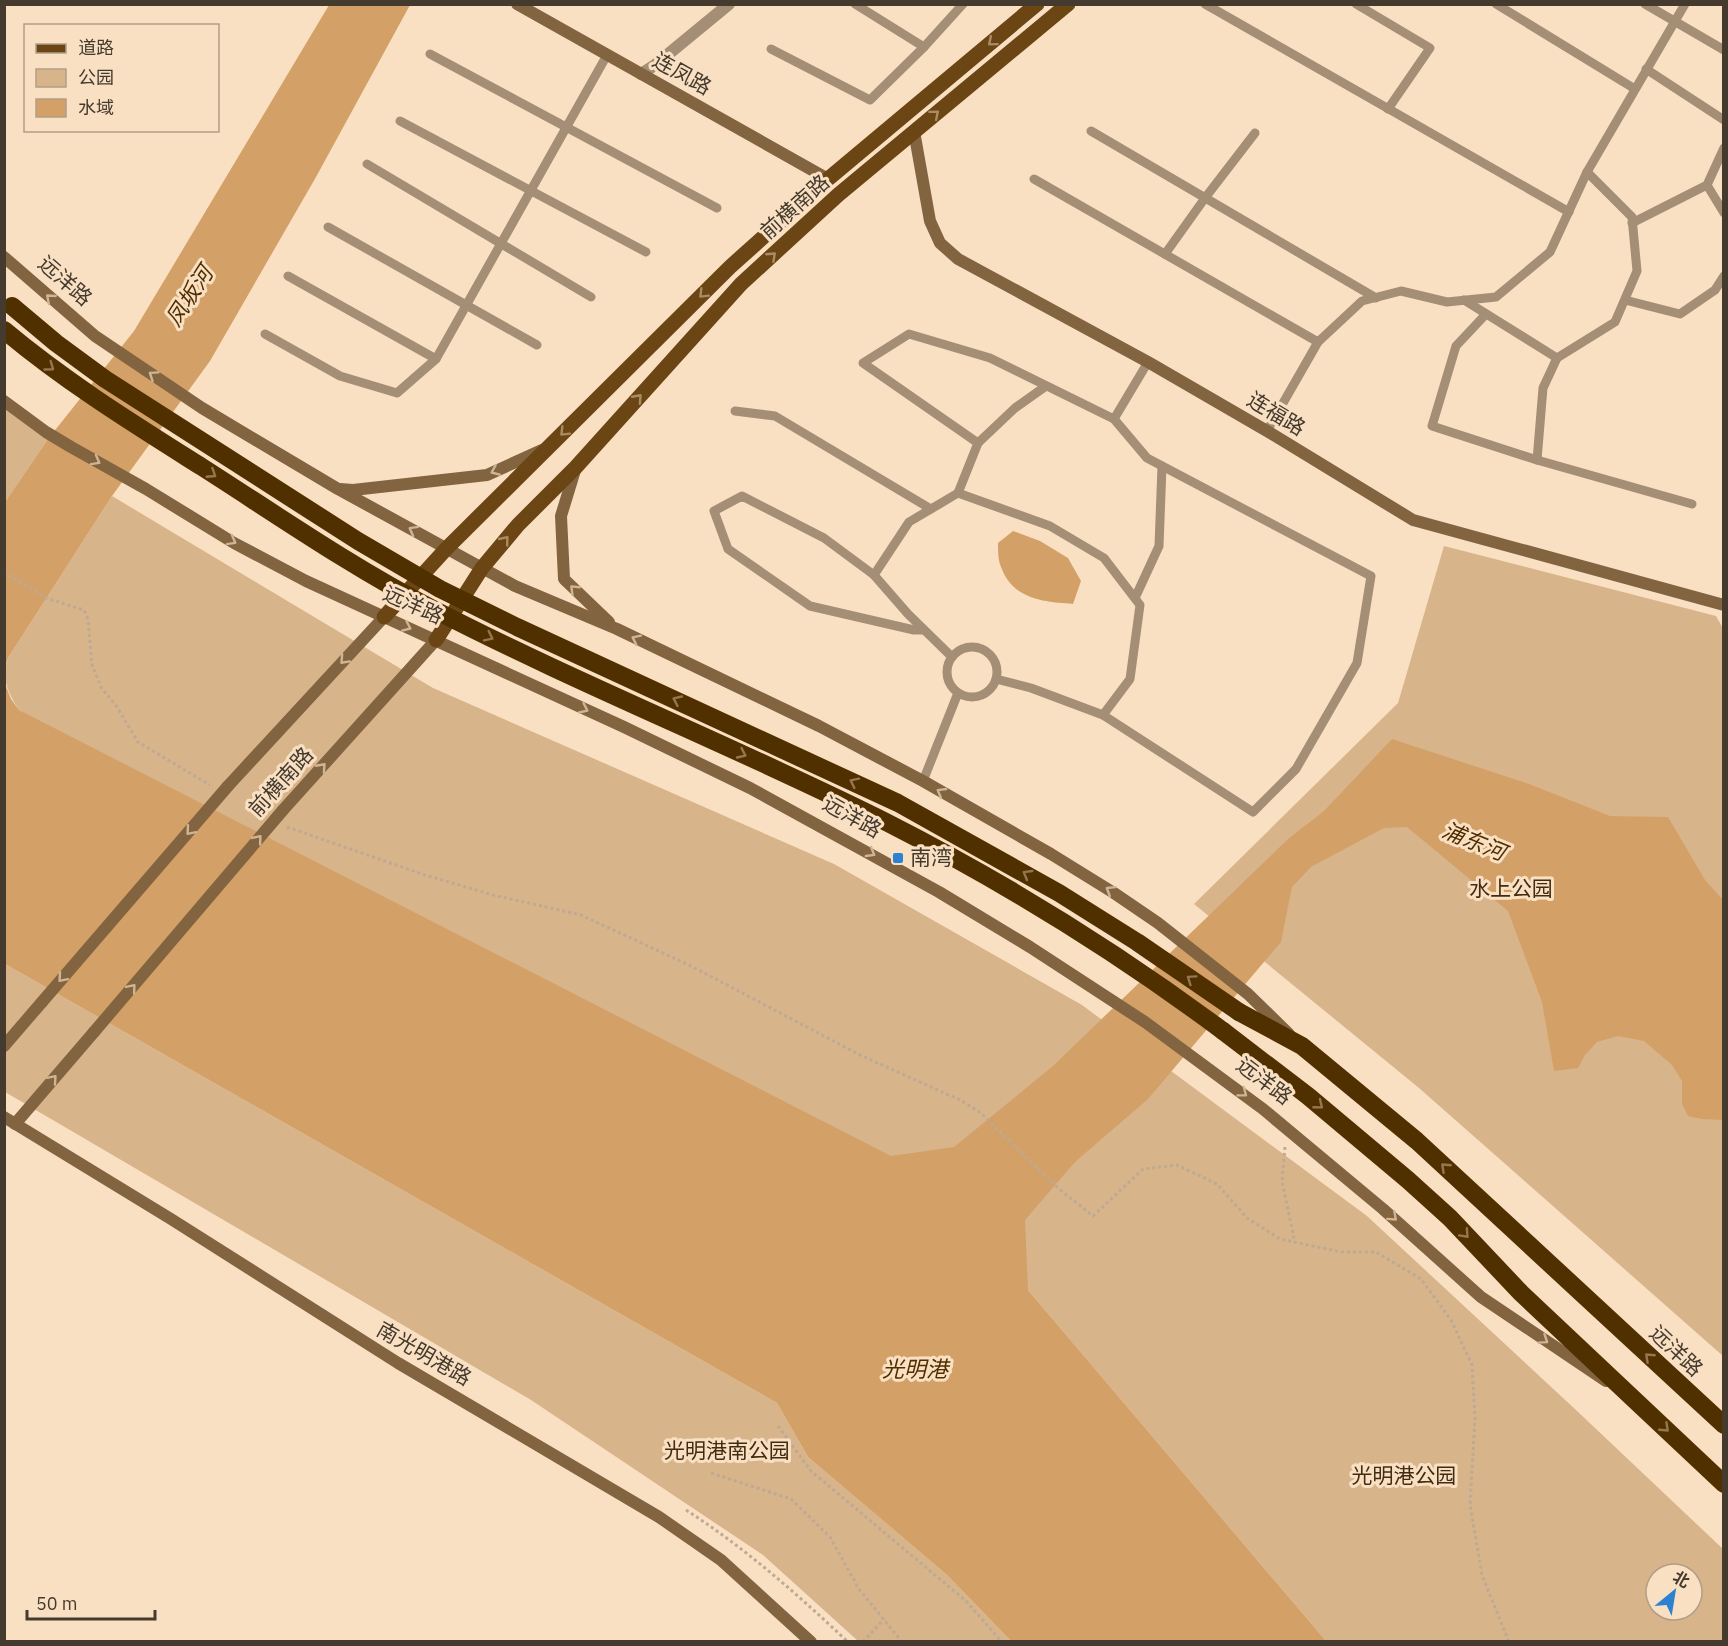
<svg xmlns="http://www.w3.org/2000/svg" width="1728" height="1646" font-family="'IBM Plex Sans','Noto Sans SC',sans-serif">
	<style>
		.green { fill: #d8b48b; fill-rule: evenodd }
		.water { fill: #d3a167 }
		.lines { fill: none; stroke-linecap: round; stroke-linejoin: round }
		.river { stroke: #d3a167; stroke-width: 30 }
		.path { stroke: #bea992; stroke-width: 3; stroke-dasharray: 3 3; stroke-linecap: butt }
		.lane { stroke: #a48e76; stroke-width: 9 }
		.street { stroke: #a48e76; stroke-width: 12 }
		.secondary { stroke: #836440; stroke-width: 12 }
		.primary { stroke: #6b4614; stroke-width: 15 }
		.highway { stroke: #513000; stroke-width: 18 }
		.secondary-bridge { stroke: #836440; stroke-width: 12 }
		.highway-bridge { stroke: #513000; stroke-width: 18 }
		.oneway { stroke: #ab8b63 }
		.oneway2 { stroke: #d0b595 }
		.oneway3 { stroke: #95764e }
		.poi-dot { fill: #2c82d0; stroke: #fae0c3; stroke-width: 2 }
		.labels { text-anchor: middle; stroke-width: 6; stroke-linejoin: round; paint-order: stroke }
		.street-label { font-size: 21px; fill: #443a2e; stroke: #fae0c3 }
		.poi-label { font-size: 21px; fill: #443a2e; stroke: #fae0c3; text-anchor: start }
		.park-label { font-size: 21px; fill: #412c12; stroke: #fae0c3 }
		.water-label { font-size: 22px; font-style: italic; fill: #4f2f00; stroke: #fae0c3 }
	</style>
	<rect width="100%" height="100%" fill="#fae0c3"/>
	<g class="green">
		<polygon points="5,405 48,439 5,502"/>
		<path d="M112,496l321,192 401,176 248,141 285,211 209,194 147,139v92h-397l-298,-351 -1009,-580c-11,-17 -18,-31 -11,-52zM1656,1574h36v36h-36z"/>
		<polygon points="1444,546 1716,616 1724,630 1723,1356 1419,1088 1194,904 1398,703"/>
		<polygon points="5,964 777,1403 808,1457 947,1575 1011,1641 858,1641 763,1555 531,1400 5,1092"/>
	</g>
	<g class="water">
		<polygon points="329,5 410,5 316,177 210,361 112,496 8,658 5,667 5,502 48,439 134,331"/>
		<path d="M1013,531l27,10 28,17 13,23 -8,23c-29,-2 -60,-4 -72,-37 -3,-7 -3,-16 -3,-24z"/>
		<polygon points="4,681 11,699 19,710 891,1156 954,1147 1053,1066 1288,839 1324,811 1392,739 1529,784 1610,816 1668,817 1705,880 1723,900 1723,1120 1702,1119 1688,1116 1682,1104 1682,1081 1672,1065 1644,1041 1618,1036 1597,1042 1585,1055 1578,1068 1554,1071 1542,1002 1508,911 1407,827 1347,829 1292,887 1281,942 1148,1099 1075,1162 1025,1220 1028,1290 1326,1641 1011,1641 947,1575 808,1457 777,1403 5,964"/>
	</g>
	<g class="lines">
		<polyline class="river" points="1307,852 1382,812 1387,813"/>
		<g class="path">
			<polyline points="4,572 46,598 84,610 88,619 92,665 101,687 117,707 138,742 210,785"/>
			<polyline points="287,827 425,875 493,895 581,915 691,966 860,1055 960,1100 981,1113 1059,1189 1093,1216 1143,1169 1177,1165 1217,1184 1247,1218 1280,1239 1341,1252 1376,1252 1421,1279 1451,1320 1472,1365 1475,1418 1470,1505 1482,1575 1509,1642"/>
			<polyline points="1285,1147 1282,1181 1295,1243"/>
			<polyline points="778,1426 811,1471 966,1601 1002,1642"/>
			<polyline points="711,1473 791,1499 830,1537 859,1589 902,1642"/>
			<path d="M686,1510c59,38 110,83 162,132"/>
			<polyline points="863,1642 884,1619"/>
		</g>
		<g class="lane">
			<polyline points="855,4 924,47 963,4"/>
			<polyline points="1205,4 1569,212"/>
			<polyline points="1356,4 1430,48 1388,109"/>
			<polyline points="1496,4 1635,89"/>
			<polyline points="1645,4 1724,50"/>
			<polyline points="771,49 870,100 924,47"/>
			<polyline points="430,54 717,208"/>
			<polyline points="1646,69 1724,120"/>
			<polyline points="400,121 646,252"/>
			<polyline points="1091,131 1376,298"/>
			<polyline points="367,164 591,297"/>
			<polyline points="1034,179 1318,342"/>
			<polyline points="1707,185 1724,213"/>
			<polyline points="1632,223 1707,185 1724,148"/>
			<polyline points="328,227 537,345"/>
			<polyline points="1165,254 1205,198 1255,133"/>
			<polyline points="288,276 436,359 607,55"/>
			<polyline points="1464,300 1557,358"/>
			<polyline points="1625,300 1680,314 1715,290 1724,276"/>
			<polyline points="1486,314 1456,346 1432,426 1537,460 1543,388 1557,358 1615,322 1637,271 1632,217 1587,172"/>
			<polyline points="265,334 340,376 397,393 436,359"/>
			<polyline points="735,411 775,416 931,509"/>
			<polyline points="1267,431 1318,342 1362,301 1401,291 1447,302 1496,297 1550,252 1587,172 1685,4"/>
			<polyline points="978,443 1015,408 1046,386"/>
			<polyline points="1537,460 1692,504"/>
			<polyline points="958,493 978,443 863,363 909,334 990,358 1114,419"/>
			<polyline points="874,575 824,538 742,496 714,511 728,549 810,606 914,630 923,630"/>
			<polyline points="1135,598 1159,546 1162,466"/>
			<circle cx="972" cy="672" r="25"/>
			<polyline points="952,657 908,614 874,575 909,522 958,493 1050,526 1104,558 1140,605 1130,679 1103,715 1031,688 996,679"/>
			<polyline points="1103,715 1253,812 1296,769 1357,663 1371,576 1147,458 1114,419 1148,362"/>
			<polyline points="923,781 958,693"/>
		</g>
		<polyline class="street" points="641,74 655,65 729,4"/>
		<g class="secondary">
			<polyline points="517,4 828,179"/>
			<polyline points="914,131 930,221 940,243 958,259 1148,362 1267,431 1413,520 1724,605"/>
			<polyline points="4,257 95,336 202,408 338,489 515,586 617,629 819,726 923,781 1051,854 1114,893 1158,923 1248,994 1289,1034"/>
			<polyline points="4,401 46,432 71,447 146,489 234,543 306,581 624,727 750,788 939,892 1030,947 1145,1022 1263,1109 1383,1209 1481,1297 1606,1381"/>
			<polyline points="576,467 561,516 564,579 609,622"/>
			<polyline points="340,489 353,490 487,475 542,450"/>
			<polyline points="228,786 384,617"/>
			<polyline points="283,810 436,640"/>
			<polyline points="4,1046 42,1002"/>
			<polyline points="4,1117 171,1219 398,1363 659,1517 721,1560 811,1642"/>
			<polyline points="15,1124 94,1032"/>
		</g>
		<g class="primary">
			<polyline points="384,617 446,549 730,267 828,179 1037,4"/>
			<polyline points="436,640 482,568 518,525 576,467 741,284 838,195 1068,4"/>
		</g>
		<g class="highway">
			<polyline points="1239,1012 1302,1046 1417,1141 1724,1425"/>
			<polyline points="1223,1031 1308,1096 1408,1180 1450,1218 1521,1293 1724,1484"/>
		</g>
		<g class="secondary-bridge">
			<polyline points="42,1002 228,786"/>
			<polyline points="94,1032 283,810"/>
		</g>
		<g class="highway-bridge">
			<polyline points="12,306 56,343 105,379 358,541 440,589 517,627 898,803 1059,893 1137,942 1239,1012"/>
			<path d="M4,330c62,52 130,94 198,137 75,48 150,100 229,141 149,77 305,139 455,214 118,60 231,130 337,209"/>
		</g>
	</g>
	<defs><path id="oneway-chevron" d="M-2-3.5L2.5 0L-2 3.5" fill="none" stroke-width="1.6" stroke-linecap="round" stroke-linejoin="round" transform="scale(1.5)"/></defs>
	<g class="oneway">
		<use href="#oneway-chevron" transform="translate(992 42) rotate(140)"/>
		<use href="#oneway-chevron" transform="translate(935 114) rotate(-40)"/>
		<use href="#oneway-chevron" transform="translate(772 256) rotate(-43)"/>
		<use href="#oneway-chevron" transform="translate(703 294) rotate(135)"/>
		<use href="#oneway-chevron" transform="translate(638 398) rotate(-48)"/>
		<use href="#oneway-chevron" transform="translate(564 432) rotate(135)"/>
		<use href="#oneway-chevron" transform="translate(505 540) rotate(-51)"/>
	</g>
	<g class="oneway2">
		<use href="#oneway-chevron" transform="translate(50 298) rotate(-139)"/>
		<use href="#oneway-chevron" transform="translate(153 375) rotate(-146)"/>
		<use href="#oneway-chevron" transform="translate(96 461) rotate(29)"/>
		<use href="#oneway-chevron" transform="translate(495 471) rotate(157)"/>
		<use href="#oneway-chevron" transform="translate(413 530) rotate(-151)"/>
		<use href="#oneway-chevron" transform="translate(232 541) rotate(29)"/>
		<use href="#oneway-chevron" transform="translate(574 589) rotate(-136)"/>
		<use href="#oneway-chevron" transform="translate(407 627) rotate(24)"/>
		<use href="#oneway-chevron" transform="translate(636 639) rotate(-154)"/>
		<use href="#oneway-chevron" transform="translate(344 660) rotate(133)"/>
		<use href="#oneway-chevron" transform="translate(584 709) rotate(25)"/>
		<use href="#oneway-chevron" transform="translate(322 767) rotate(-48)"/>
		<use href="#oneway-chevron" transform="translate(941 792) rotate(-150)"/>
		<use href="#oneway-chevron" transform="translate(190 831) rotate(131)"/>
		<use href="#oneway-chevron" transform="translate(258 839) rotate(-50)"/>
		<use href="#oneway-chevron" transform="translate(871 853) rotate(30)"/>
		<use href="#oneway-chevron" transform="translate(1110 890) rotate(-148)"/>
		<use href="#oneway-chevron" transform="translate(62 978) rotate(131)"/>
		<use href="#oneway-chevron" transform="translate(132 988) rotate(-50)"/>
		<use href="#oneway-chevron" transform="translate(53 1079) rotate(-49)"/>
		<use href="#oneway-chevron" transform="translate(1243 1093) rotate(37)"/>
		<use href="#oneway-chevron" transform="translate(1393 1217) rotate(42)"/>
		<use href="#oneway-chevron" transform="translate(1544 1340) rotate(34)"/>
	</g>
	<g class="oneway3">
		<use href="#oneway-chevron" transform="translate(50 367) rotate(36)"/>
		<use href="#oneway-chevron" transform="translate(212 474) rotate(33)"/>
		<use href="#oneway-chevron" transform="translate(489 637) rotate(26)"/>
		<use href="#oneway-chevron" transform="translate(677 700) rotate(-155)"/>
		<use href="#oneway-chevron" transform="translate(742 754) rotate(25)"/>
		<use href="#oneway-chevron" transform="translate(854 782) rotate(-154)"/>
		<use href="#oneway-chevron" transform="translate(1027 874) rotate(-150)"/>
		<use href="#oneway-chevron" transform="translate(1191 979) rotate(-145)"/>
		<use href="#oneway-chevron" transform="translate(1319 1105) rotate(39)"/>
		<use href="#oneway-chevron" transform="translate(1445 1167) rotate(-137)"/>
		<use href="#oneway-chevron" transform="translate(1465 1234) rotate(47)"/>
		<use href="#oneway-chevron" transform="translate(1649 1357) rotate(-137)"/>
		<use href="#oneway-chevron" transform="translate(1665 1428) rotate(43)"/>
	</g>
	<rect class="poi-dot" x="892" y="852" width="12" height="12" rx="3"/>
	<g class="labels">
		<g class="street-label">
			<text transform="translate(682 74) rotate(29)" y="7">连凤路</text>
			<text transform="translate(795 207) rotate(-42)" y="7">前横南路</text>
			<text transform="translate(65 281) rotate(41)" y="7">远洋路</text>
			<text transform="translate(1276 414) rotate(31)" y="7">连福路</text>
			<text transform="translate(413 605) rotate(24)" y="7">远洋路</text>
			<text transform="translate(281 782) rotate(-48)" y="7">前横南路</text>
			<text transform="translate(852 817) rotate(29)" y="7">远洋路</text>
			<text transform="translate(1264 1081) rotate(37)" y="7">远洋路</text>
			<text transform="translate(1676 1351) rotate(43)" y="7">远洋路</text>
			<text transform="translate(424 1354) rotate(30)" y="7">南光明港路</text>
		</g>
		<g class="poi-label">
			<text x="910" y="865">南湾</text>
		</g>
		<g class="park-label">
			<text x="1511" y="896">水上公园</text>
			<text x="727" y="1458">光明港南公园</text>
			<text x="1404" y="1483">光明港公园</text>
		</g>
		<g class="water-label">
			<text transform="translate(189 296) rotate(-57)" y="8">凤坂河</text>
			<text transform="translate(1474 841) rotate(22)" y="8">浦东河</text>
			<text x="915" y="1377">光明港</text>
		</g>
	</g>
	<rect width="1728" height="1646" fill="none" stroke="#443a2e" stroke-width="12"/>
	<rect x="24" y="24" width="195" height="108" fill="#fae0c3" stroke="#b19e87" stroke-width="1.5"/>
	<rect x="36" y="44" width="30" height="9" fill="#6b4614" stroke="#b19e87" stroke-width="1.5"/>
	<text x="78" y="54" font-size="18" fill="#443a2e">道路</text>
	<rect x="36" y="69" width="30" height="18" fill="#d8b48b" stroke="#b19e87" stroke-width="1.5"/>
	<text x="78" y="84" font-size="18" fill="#443a2e">公园</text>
	<rect x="36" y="99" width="30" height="18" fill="#d3a167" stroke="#b19e87" stroke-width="1.5"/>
	<text x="78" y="114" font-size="18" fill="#443a2e">水域</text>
	<g transform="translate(1674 1592) rotate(30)"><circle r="28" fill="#fae0c3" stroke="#b19e87" stroke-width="1.5"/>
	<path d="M0-4.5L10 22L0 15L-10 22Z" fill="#2c82d0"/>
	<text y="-9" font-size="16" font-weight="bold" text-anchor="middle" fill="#443a2e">北</text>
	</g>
	<path d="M27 1610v9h128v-9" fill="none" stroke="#443a2e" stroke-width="3"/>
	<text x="36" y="1610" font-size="18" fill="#443a2e" stroke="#fae0c3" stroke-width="4.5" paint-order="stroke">50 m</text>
</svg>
